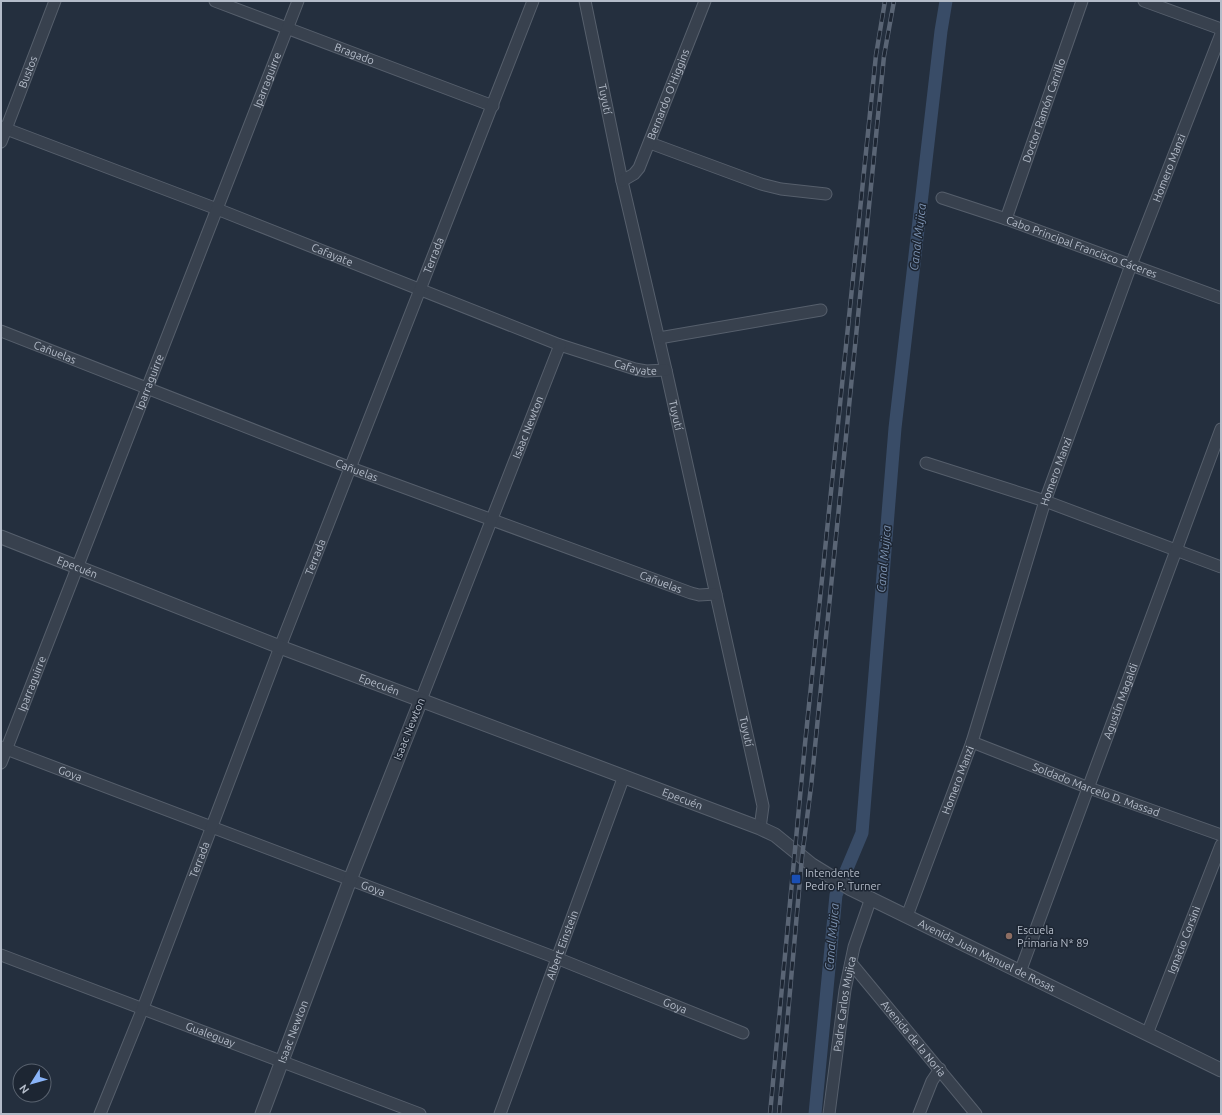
<svg xmlns="http://www.w3.org/2000/svg" width="1222" height="1115" font-family="Ubuntu,sans-serif">
	<style>
		.lines { fill: none; stroke-linecap: round; stroke-linejoin: round }
		.canal { stroke: #394c67; stroke-width: 13 }
		.minor-casing { stroke: #565f6c; stroke-width: 13 }
		.tertiary-casing { stroke: #565f6c; stroke-width: 15 }
		.minor { stroke: #38414e; stroke-width: 11 }
		.tertiary { stroke: #38414e; stroke-width: 13 }
		.rail-casing { stroke: #5a6575; stroke-width: 4.5 }
		.rail { stroke: #1d2633; stroke-width: 3; stroke-dasharray: 9; stroke-linecap: butt }
		.transit-dot { fill: #1a4fb4; stroke: #1d2633; stroke-width: 1.5 }
		.education-dot { fill: #8d6e63; stroke: #1d2633; stroke-width: 1.5 }
		.labels { text-anchor: middle; stroke-width: 3; stroke-linejoin: round; paint-order: stroke }
		.street-label { font-size: 11px; fill: #b4bcc9; stroke: #1d2633 }
		.poi-label { font-size: 11px; fill: #b4bcc9; stroke: #1d2633; text-anchor: start }
		.water-label { font-size: 12px; font-style: italic; fill: #7c92b1; stroke: #1d2633 }
	</style>
	<rect width="100%" height="100%" fill="#242f3e"/>
	<g class="lines">
		<polyline class="canal" points="815,1114 836,895 862,833 895,428 941,31 946,1"/>
		<g class="minor-casing">
			<g id="minor">
				<path id="s1" d="M215,1l278,105"/>
				<path id="s2" d="M585,1l37,180 44,189 97,436 -3,22"/>
				<polyline points="1144,1 1221,29"/>
				<path id="s3" d="M1,127l216,82 343,136 75,24 11,2 20,-1"/>
				<path id="s4" d="M1,142l54,-141"/>
				<polyline points="650,143 761,184 781,189 826,194"/>
				<path id="s5" d="M622,181l12,-7 5,-6 66,-167"/>
				<path id="s6" d="M942,198l64,21 215,79"/>
				<path id="s7" d="M1006,219l76,-218"/>
				<path id="s8" d="M1,331l350,137 340,125 8,2 17,-1"/>
				<polyline points="659,338 821,310"/>
				<polyline points="926,463 1045,501 1221,567"/>
				<path id="s9" d="M421,700l139,-355"/>
				<path id="s10" d="M972,742l117,46 132,47"/>
				<path id="s11" d="M1,747l558,212 184,74"/>
				<path id="s12" d="M1,763l297,-762"/>
				<path id="s13" d="M907,916l65,-174 73,-241 86,-236 90,-231"/>
				<path id="s14" d="M1,955l419,159"/>
				<path id="s15" d="M851,963l125,151"/>
				<path id="s16" d="M1020,972l201,-543"/>
				<path id="s17" d="M1147,1034l74,-189"/>
				<path id="s18" d="M100,1114l43,-106 137,-361 253,-646"/>
				<path id="s19" d="M500,1114l124,-338"/>
				<path id="s20" d="M829,1114l16,-124 9,-43 17,-49"/>
				<polyline points="919,1114 932,1081 940,1069"/>
			</g>
		</g>
		<g class="tertiary-casing">
			<g id="tertiary">
				<path id="s21" d="M1,537l279,110 480,181 15,7 37,30 39,24 370,181"/>
				<path id="s22" d="M262,1114l88,-234 71,-180"/>
			</g>
		</g>
		<use href="#minor" class="minor"/>
		<use href="#tertiary" class="tertiary"/>
		<g class="rail-casing">
			<g id="rail">
				<polyline points="770,1114 805,744 876,55 885,1"/>
				<polyline points="779,1114 802,857 811,787 884,56 894,1"/>
			</g>
		</g>
		<use href="#rail" class="rail"/>
	</g>
	<rect class="transit-dot" x="791" y="874" width="10" height="10" rx="2"/>
	<circle class="education-dot" cx="1009" cy="936" r="4"/>
	<g class="labels">
		<g class="street-label">
			<text dy="4" stroke="none"><textPath href="#s1" startOffset="149">Bragado</textPath></text>
			<text dy="4" stroke="none"><textPath href="#s4" startOffset="75">Bustos</textPath></text>
			<text dy="4" stroke="none"><textPath href="#s12" startOffset="733">Iparraguirre</textPath></text>
			<text dy="4" stroke="none"><textPath href="#s5" startOffset="101">Bernardo O'Higgins</textPath></text>
			<text dy="4" stroke="none"><textPath href="#s2" startOffset="100">Tuyutí</textPath></text>
			<text dy="4" stroke="none"><textPath href="#s7" startOffset="115">Doctor Ramón Carrillo</textPath></text>
			<text dy="4" stroke="none"><textPath href="#s13" startOffset="793">Homero Manzi</textPath></text>
			<text dy="4" stroke="none"><textPath href="#s6" startOffset="148">Cabo Principal Francisco Cáceres</textPath></text>
			<text dy="4" stroke="none"><textPath href="#s3" startOffset="355">Cafayate</textPath></text>
			<text dy="4" stroke="none"><textPath href="#s18" startOffset="921">Terrada</textPath></text>
			<text dy="4" stroke="none"><textPath href="#s8" startOffset="58">Cañuelas</textPath></text>
			<text dy="4" stroke="none"><textPath href="#s3" startOffset="679">Cafayate</textPath></text>
			<text dy="4" stroke="none"><textPath href="#s12" startOffset="409">Iparraguirre</textPath></text>
			<text dy="4" stroke="none"><textPath href="#s2" startOffset="424">Tuyutí</textPath></text>
			<text dy="4" stroke="none"><textPath href="#s9" startOffset="293">Isaac Newton</textPath></text>
			<text dy="4" stroke="none"><textPath href="#s8" startOffset="382">Cañuelas</textPath></text>
			<text dy="4" stroke="none"><textPath href="#s13" startOffset="469">Homero Manzi</textPath></text>
			<text dy="4" stroke="none"><textPath href="#s18" startOffset="597">Terrada</textPath></text>
			<text dy="4" stroke="none"><textPath href="#s21" startOffset="82">Epecuén</textPath></text>
			<text dy="4" stroke="none"><textPath href="#s8" startOffset="706">Cañuelas</textPath></text>
			<text dy="4" stroke="none"><textPath href="#s12" startOffset="85">Iparraguirre</textPath></text>
			<text dy="4" stroke="none"><textPath href="#s21" startOffset="406">Epecuén</textPath></text>
			<text dy="4" stroke="none"><textPath href="#s16" startOffset="289">Agustín Magaldi</textPath></text>
			<text transform="translate(409 729) rotate(-68)" y="4">Isaac Newton</text>
			<text dy="4" stroke="none"><textPath href="#s2" startOffset="748">Tuyutí</textPath></text>
			<text dy="4" stroke="none"><textPath href="#s11" startOffset="74">Goya</textPath></text>
			<text dy="4" stroke="none"><textPath href="#s13" startOffset="145">Homero Manzi</textPath></text>
			<text dy="4" stroke="none"><textPath href="#s10" startOffset="133">Soldado Marcelo D. Massad</textPath></text>
			<text dy="4" stroke="none"><textPath href="#s21" startOffset="730">Epecuén</textPath></text>
			<text dy="4" stroke="none"><textPath href="#s18" startOffset="273">Terrada</textPath></text>
			<text dy="4" stroke="none"><textPath href="#s11" startOffset="398">Goya</textPath></text>
			<text dy="4" stroke="none"><textPath href="#s17" startOffset="101">Ignacio Corsini</textPath></text>
			<text dy="4" stroke="none"><textPath href="#s19" startOffset="180">Albert Einstein</textPath></text>
			<text dy="4" stroke="none"><textPath href="#s21" startOffset="1074">Avenida Juan Manuel de Rosas</textPath></text>
			<text dy="4" stroke="none"><textPath href="#s11" startOffset="722">Goya</textPath></text>
			<text dy="4" stroke="none"><textPath href="#s20" startOffset="111">Padre Carlos Mujica</textPath></text>
			<text dy="4" stroke="none"><textPath href="#s22" startOffset="88">Isaac Newton</textPath></text>
			<text dy="4" stroke="none"><textPath href="#s14" startOffset="224">Gualeguay</textPath></text>
			<text dy="4" stroke="none"><textPath href="#s15" startOffset="98">Avenida de la Noria</textPath></text>
		</g>
		<g class="poi-label">
			<text x="805" y="877">Intendente<tspan x="805" dy="13">Pedro P. Turner</tspan></text>
			<text x="1017" y="934">Escuela<tspan x="1017" dy="13">Primaria N* 89</tspan></text>
		</g>
		<g class="water-label">
			<text transform="translate(918 237) rotate(-83)" y="4">Canal Mujica</text>
			<text transform="translate(884 559) rotate(-85)" y="4">Canal Mujica</text>
			<text transform="translate(832 937) rotate(-85)" y="4">Canal Mujica</text>
		</g>
	</g>
	<rect width="1222" height="1115" fill="none" stroke="#b4bcc9" stroke-width="4"/>
	<g transform="translate(32 1083) rotate(233)"><circle r="19" fill="#1d2633" stroke="#59626f"/>
	<path d="M0-3L7 15L0 10L-7 15Z" fill="#8ab4f8"/>
	<text y="-6" font-size="11" font-weight="bold" text-anchor="middle" fill="#b4bcc9">N</text>
	</g>
</svg>
